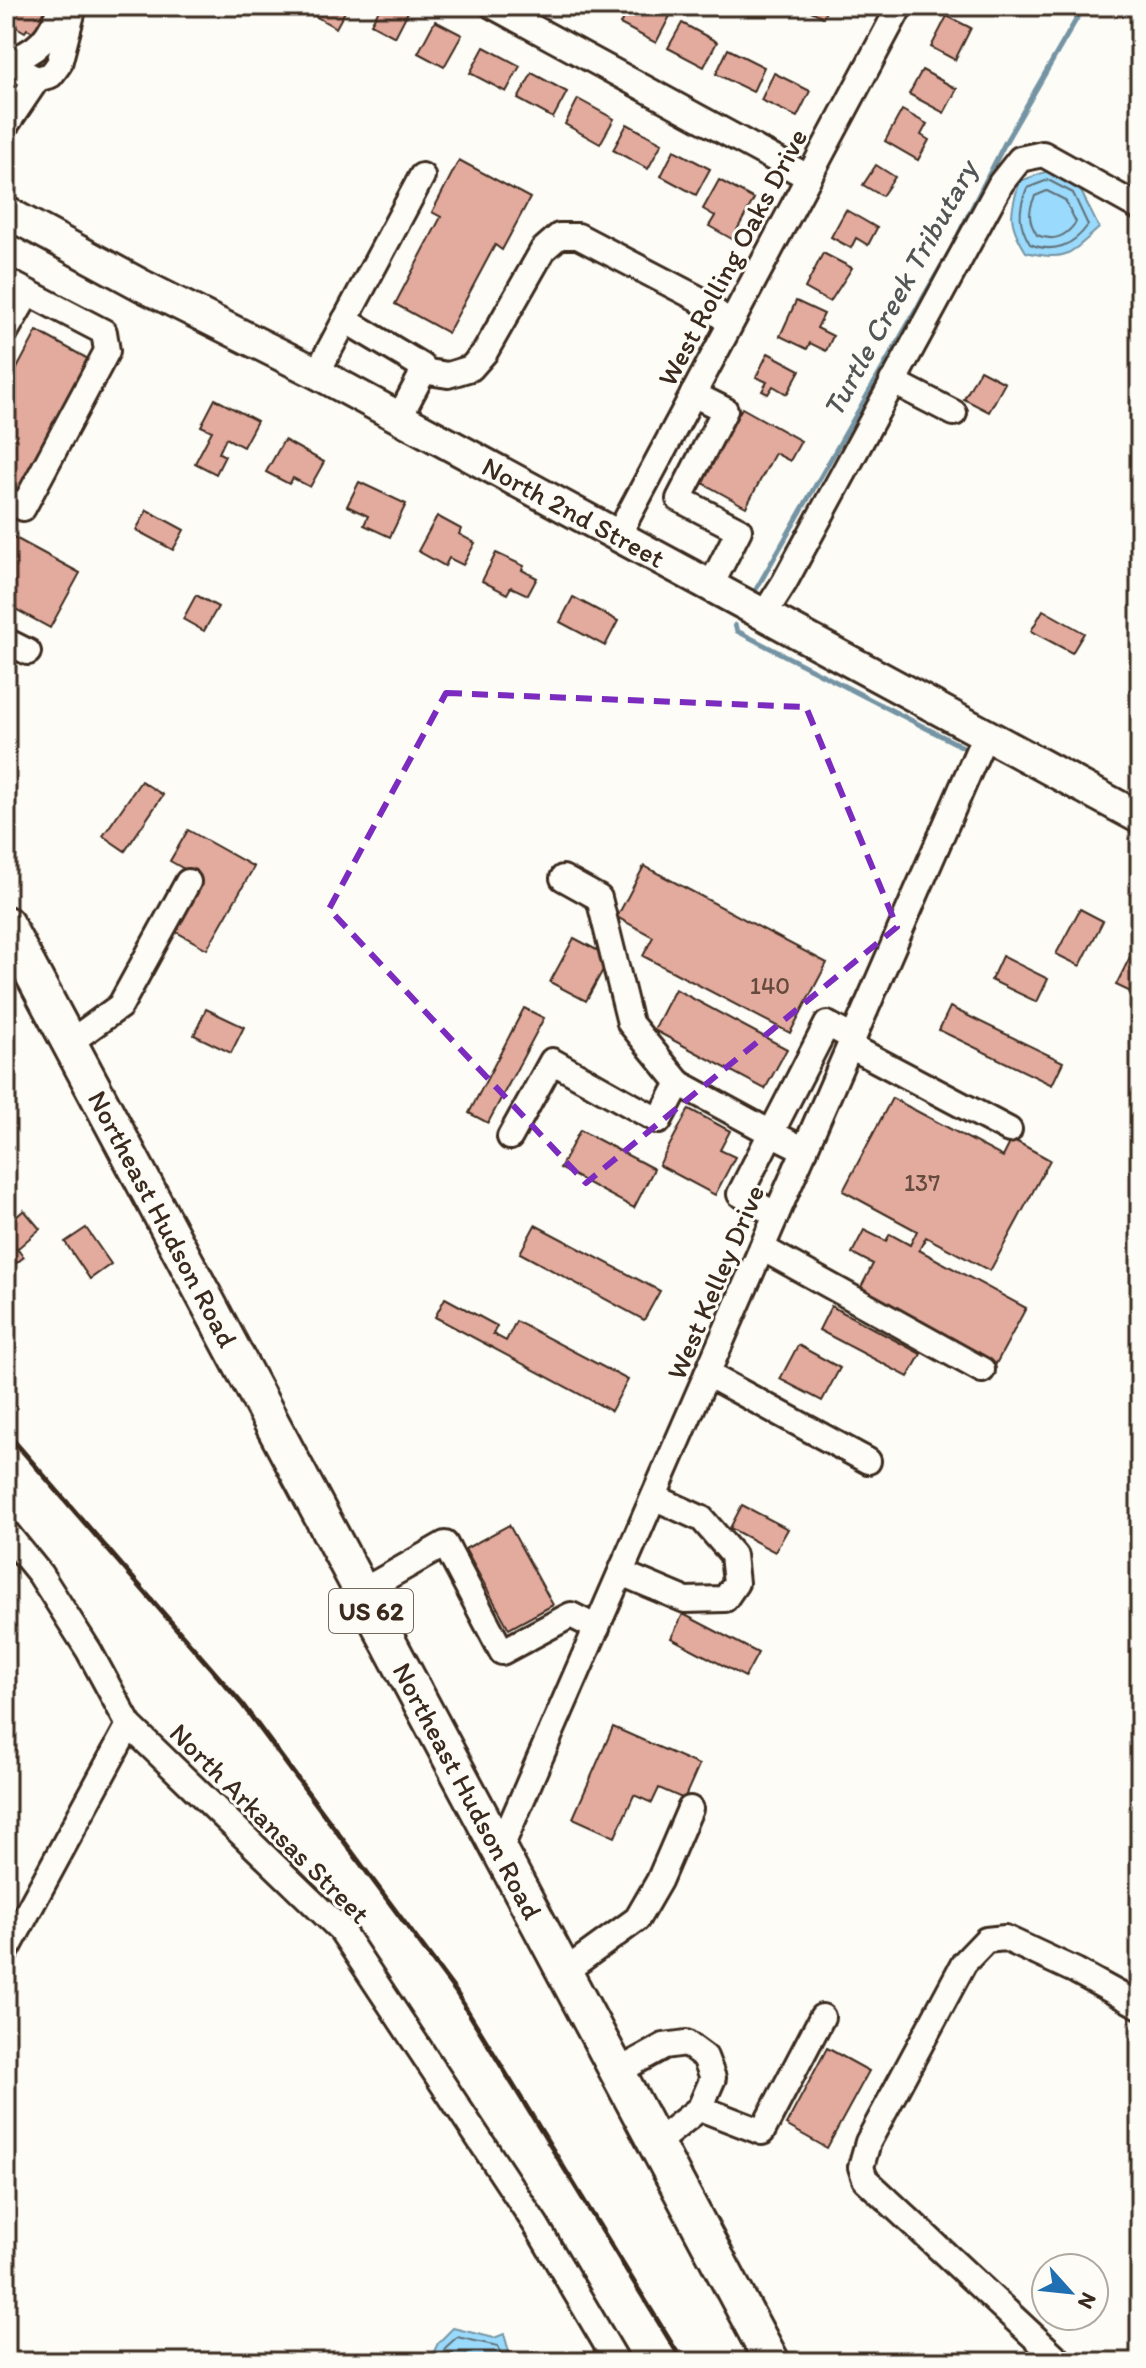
<svg xmlns="http://www.w3.org/2000/svg" width="1146" height="2368" font-family="Itim,sans-serif">
	<style>
		.water { fill: #9adafc; stroke: #7494a3; stroke-width: 2 }
		.lines { fill: none; stroke-linecap: round; stroke-linejoin: round }
		.shore { stroke: #617077; stroke-width: 2 }
		.stream { stroke: #7494a3; stroke-width: 5 }
		.building { fill: #e3aa9e; stroke: #3b2a1e; stroke-width: 2 }
		.minor-casing { stroke: #3b2a1e; stroke-width: 30 }
		.major-casing { stroke: #3b2a1e; stroke-width: 36 }
		.highway-casing { stroke: #3b2a1e; stroke-width: 40 }
		.minor { stroke: #fdfcf7; stroke-width: 24 }
		.major { stroke: #fdfcf7; stroke-width: 30 }
		.highway { stroke: #fdfcf7; stroke-width: 34 }
		.rail { stroke: #3b2a1e; stroke-width: 5 }
		.marked { fill: none; stroke: #7b2cbf; stroke-width: 6; stroke-dasharray: 16 10; stroke-linejoin: round }
		.labels { text-anchor: middle; stroke-width: 6; stroke-linejoin: round; paint-order: stroke }
		.number-label { font-size: 24px; fill: #654a3e }
		.shield { fill: #fdfcf7; stroke: #75695f; stroke-width: 2 }
		.shield-label { font-size: 26px; font-weight: bold; fill: #3b2a1e }
		.street-label { font-size: 28px; fill: #3b2a1e; stroke: #fdfcf7 }
		.water-label { font-size: 30px; font-style: italic; fill: #535656; stroke: #fdfcf7 }
	</style>
	<rect width="100%" height="100%" fill="#fdfcf7"/>
	<filter id="ink" filterUnits="userSpaceOnUse"><feTurbulence type="fractalNoise" baseFrequency=".0125" numOctaves="2"/><feDisplacementMap in="SourceGraphic" scale="16" xChannelSelector="R" yChannelSelector="G"/><feConvolveMatrix kernelMatrix="1 2 1 2 8 2 1 2 1" color-interpolation-filters="sRGB"/></filter>
	<g filter="url(#ink)">
		<g class="water">
			<path d="M1048,171l31,16 20,41c-29,26 -33,34 -73,24 -18,-29 -17,-39 -6,-71z"/>
			<polygon points="453,2328 494,2338 504,2334 512,2362 429,2362 438,2343"/>
		</g>
		<g class="lines">
			<g class="shore">
				<path d="M1048,180l25,13 15,32c-14,20 -34,29 -58,19 -12,-20 -12,-34 -3,-56z"/>
				<path d="M1047,191l18,9 11,22c-10,15 -23,20 -39,13 -9,-14 -9,-24 -2,-39z"/>
				<polyline points="438,2362 445,2348 457,2337 498,2346 503,2362"/>
			</g>
			<g class="stream">
				<polyline points="754,593 951,249 1005,143 1084,6"/>
				<polyline points="735,625 737,631 967,749 965,753"/>
			</g>
		</g>
		<g class="building">
			<polygon points="6,6 40,6 47,11 35,33 27,29 25,32 6,21"/>
			<polygon points="320,6 348,6 336,28 315,16"/>
			<polygon points="381,6 410,8 395,37 371,24"/>
			<polygon points="591,6 613,6 608,15"/>
			<polygon points="630,6 651,6 670,16 656,43 620,24"/>
			<polygon points="811,6 829,6 823,17 809,10"/>
			<polygon points="947,16 971,28 955,60 931,47"/>
			<polygon points="435,21 462,35 444,67 418,53"/>
			<polygon points="682,23 717,42 704,67 668,48"/>
			<polygon points="484,47 520,66 506,92 470,73"/>
			<polygon points="728,49 764,67 753,92 716,74"/>
			<polygon points="922,70 957,89 944,113 909,94"/>
			<polygon points="532,73 567,92 553,118 518,99"/>
			<polygon points="774,73 810,91 797,117 761,100"/>
			<polygon points="578,99 614,119 600,144 565,124"/>
			<polygon points="902,110 927,124 921,135 929,140 918,160 885,141"/>
			<polygon points="627,124 662,143 648,169 613,150"/>
			<polygon points="674,150 710,169 696,195 661,176"/>
			<polygon points="459,160 530,198 502,250 495,245 448,333 395,304 441,217 432,212"/>
			<polygon points="876,165 895,177 882,196 863,185"/>
			<polygon points="719,180 754,199 732,239 709,226 715,216 703,209"/>
			<polygon points="846,210 877,228 868,245 856,238 851,248 831,237"/>
			<polygon points="823,253 852,268 830,302 805,288"/>
			<polygon points="796,301 824,314 817,328 833,336 826,351 810,343 807,349 780,336"/>
			<polygon points="37,331 90,360 17,493 6,487 6,389"/>
			<polygon points="768,353 800,370 787,394 773,386 768,394 762,391 767,382 756,377"/>
			<polygon points="980,370 1005,383 989,412 964,399"/>
			<polygon points="215,399 257,421 243,447 226,438 219,453 225,456 216,474 195,463 212,431 201,426"/>
			<polygon points="742,408 801,441 790,461 775,453 746,507 701,482"/>
			<polygon points="284,440 324,462 310,487 293,478 289,484 266,472"/>
			<polygon points="359,482 406,504 390,537 364,525 368,516 347,506"/>
			<polygon points="147,510 184,530 173,550 136,530"/>
			<polygon points="437,516 461,529 459,534 475,543 463,565 449,558 445,566 418,551"/>
			<polygon points="6,533 80,573 50,628 6,604"/>
			<polygon points="496,553 524,566 522,570 537,578 528,595 511,587 507,594 482,581"/>
			<polygon points="196,595 218,607 204,631 183,619"/>
			<polygon points="573,597 618,621 605,646 560,622"/>
			<polygon points="1043,610 1084,633 1072,653 1031,631"/>
			<polygon points="141,781 163,795 125,851 103,836"/>
			<polygon points="188,830 254,867 207,949 171,929 200,878 170,861"/>
			<polygon points="644,866 827,963 790,1033 643,956 653,937 617,917"/>
			<polygon points="1080,909 1103,921 1080,966 1056,954"/>
			<polygon points="574,938 610,957 586,1001 550,982"/>
			<polygon points="1139,939 1140,940 1139,996 1116,985"/>
			<polygon points="1002,956 1048,979 1037,1002 991,980"/>
			<polygon points="675,989 787,1049 765,1089 654,1030"/>
			<polygon points="950,1007 1063,1062 1052,1085 939,1030"/>
			<polygon points="524,1008 544,1018 488,1123 469,1113"/>
			<polygon points="206,1009 244,1027 231,1053 194,1035"/>
			<polygon points="892,1098 1003,1157 1012,1139 1050,1160 990,1271 926,1237 919,1250 1026,1308 996,1364 859,1291 873,1264 852,1253 864,1230 886,1241 890,1234 910,1245 917,1231 843,1191"/>
			<polygon points="689,1109 730,1131 720,1150 735,1157 715,1195 659,1165"/>
			<polygon points="580,1130 654,1169 634,1208 560,1168"/>
			<polygon points="24,1210 40,1229 17,1249 24,1257 6,1271 6,1226"/>
			<polygon points="535,1225 660,1291 644,1320 520,1253"/>
			<polygon points="86,1228 111,1264 90,1279 65,1242"/>
			<polygon points="445,1298 497,1326 493,1334 506,1341 516,1321 628,1380 611,1411 435,1317"/>
			<polygon points="831,1306 921,1354 908,1377 819,1330"/>
			<polygon points="798,1345 840,1368 822,1401 780,1379"/>
			<polygon points="742,1505 788,1529 775,1552 730,1528"/>
			<polygon points="509,1525 553,1605 509,1629 465,1549"/>
			<polygon points="683,1614 758,1653 745,1677 671,1638"/>
			<polygon points="613,1727 699,1765 684,1799 659,1788 652,1803 634,1795 615,1837 573,1818"/>
			<polygon points="827,2048 869,2071 827,2148 786,2125"/>
		</g>
		<g class="lines">
			<g class="minor-casing">
				<g id="minor">
					<polyline points="493,6 808,177"/>
					<path d="M6,62c30,-9 46,-24 54,-56"/>
					<polyline points="6,64 37,79 6,125"/>
					<polyline points="37,79 51,75 59,64 74,6"/>
					<polyline points="6,281 104,332 107,351 23,508 6,499"/>
					<polyline points="345,320 422,366 420,378 399,418"/>
					<polyline points="6,331 28,293"/>
					<polyline points="422,371 448,375 471,368 485,352 543,250 559,236 578,236 697,298 730,323"/>
					<polyline points="317,373 422,176"/>
					<polyline points="892,381 954,413"/>
					<polyline points="693,394 725,410 679,499 739,530 710,587"/>
					<polyline points="617,537 900,6"/>
					<polyline points="763,616 784,583 1001,183 1020,159 1043,154 1140,208"/>
					<polyline points="6,641 28,652"/>
					<polyline points="563,878 599,898 630,1023 679,1083"/>
					<polyline points="69,1043 120,1006 188,882"/>
					<polyline points="850,1046 1009,1130"/>
					<polyline points="510,1137 552,1061 659,1121 679,1083 771,1133 740,1194 776,1215"/>
					<polyline points="805,1150 771,1133 827,1024 853,1038"/>
					<polyline points="762,1248 982,1370"/>
					<polyline points="707,1374 868,1461"/>
					<polyline points="6,1532 40,1574 89,1651 129,1725 341,1930 536,2225 617,2362"/>
					<polyline points="621,1573 685,1600 725,1599 736,1583 733,1555 702,1519 654,1497"/>
					<polyline points="361,1592 445,1544 502,1652 571,1615 597,1628"/>
					<polyline points="499,1852 985,735"/>
					<polyline points="6,1952 129,1725"/>
					<polyline points="564,1972 637,1919 659,1881 690,1809"/>
					<polyline points="617,2072 664,2046 686,2043 705,2057 713,2078 700,2108 656,2143"/>
					<polyline points="700,2108 762,2132 822,2017"/>
					<polyline points="1061,2362 865,2179 861,2167 868,2142 964,1963 986,1940 1005,1938 1076,1971 1140,2006"/>
				</g>
			</g>
			<g class="major-casing">
				<g id="major">
					<path id="s1" d="M6,212l137,74 174,87 823,445"/>
				</g>
			</g>
			<g class="highway-casing">
				<g id="highway">
					<path id="s2" d="M6,924l766,1438"/>
				</g>
			</g>
			<use href="#minor" class="minor"/>
			<use href="#major" class="major"/>
			<use href="#highway" class="highway"/>
			<polyline class="rail" points="6,1432 242,1704 456,1992 683,2362"/>
		</g>
	</g>
	<path class="marked" d="M446,693l360,14 91,220 -311,256 -257,-274z"/>
	<g class="labels">
		<g class="number-label">
			<text x="770" y="994">140</text>
			<text x="922" y="1191">137</text>
		</g>
		<rect class="shield" x="329" y="1589" width="84" height="44" rx="6"/>
		<g class="shield-label">
			<text x="371" y="1620">US 62</text>
		</g>
		<g class="street-label">
			<text transform="translate(732 257) rotate(-62)" y="10">West Rolling Oaks Drive</text>
			<text dy="10" stroke="none"><textPath href="#s1" startOffset="642">North 2nd Street</textPath></text>
			<text dy="10" stroke="none"><textPath href="#s2" startOffset="334">Northeast Hudson Road</textPath></text>
			<text transform="translate(715 1282) rotate(-67)" y="10">West Kelley Drive</text>
			<text dy="10" stroke="none"><textPath href="#s2" startOffset="982">Northeast Hudson Road</textPath></text>
			<text transform="translate(270 1823) rotate(45)" y="10">North Arkansas Street</text>
		</g>
		<g class="water-label">
			<text transform="translate(900 289) rotate(-61)" y="10">Turtle Creek Tributary</text>
		</g>
	</g>
	<rect width="1146" height="2368" fill="none" stroke="#fdfcf7" stroke-width="32"/>
	<rect x="16" y="16" width="1114" height="2336" fill="none" stroke="#3b2a1e" stroke-width="3" filter="url(#ink)"/>
	<g transform="translate(1070 2292) rotate(117)"><circle r="38" fill="#fdfcf7" stroke="#afa8a0" stroke-width="2"/>
	<path d="M0-6L14 30L0 20L-14 30Z" fill="#1f6fb2"/>
	<text y="-12" font-size="22" font-weight="bold" text-anchor="middle" fill="#3b2a1e">N</text>
	</g>
</svg>
